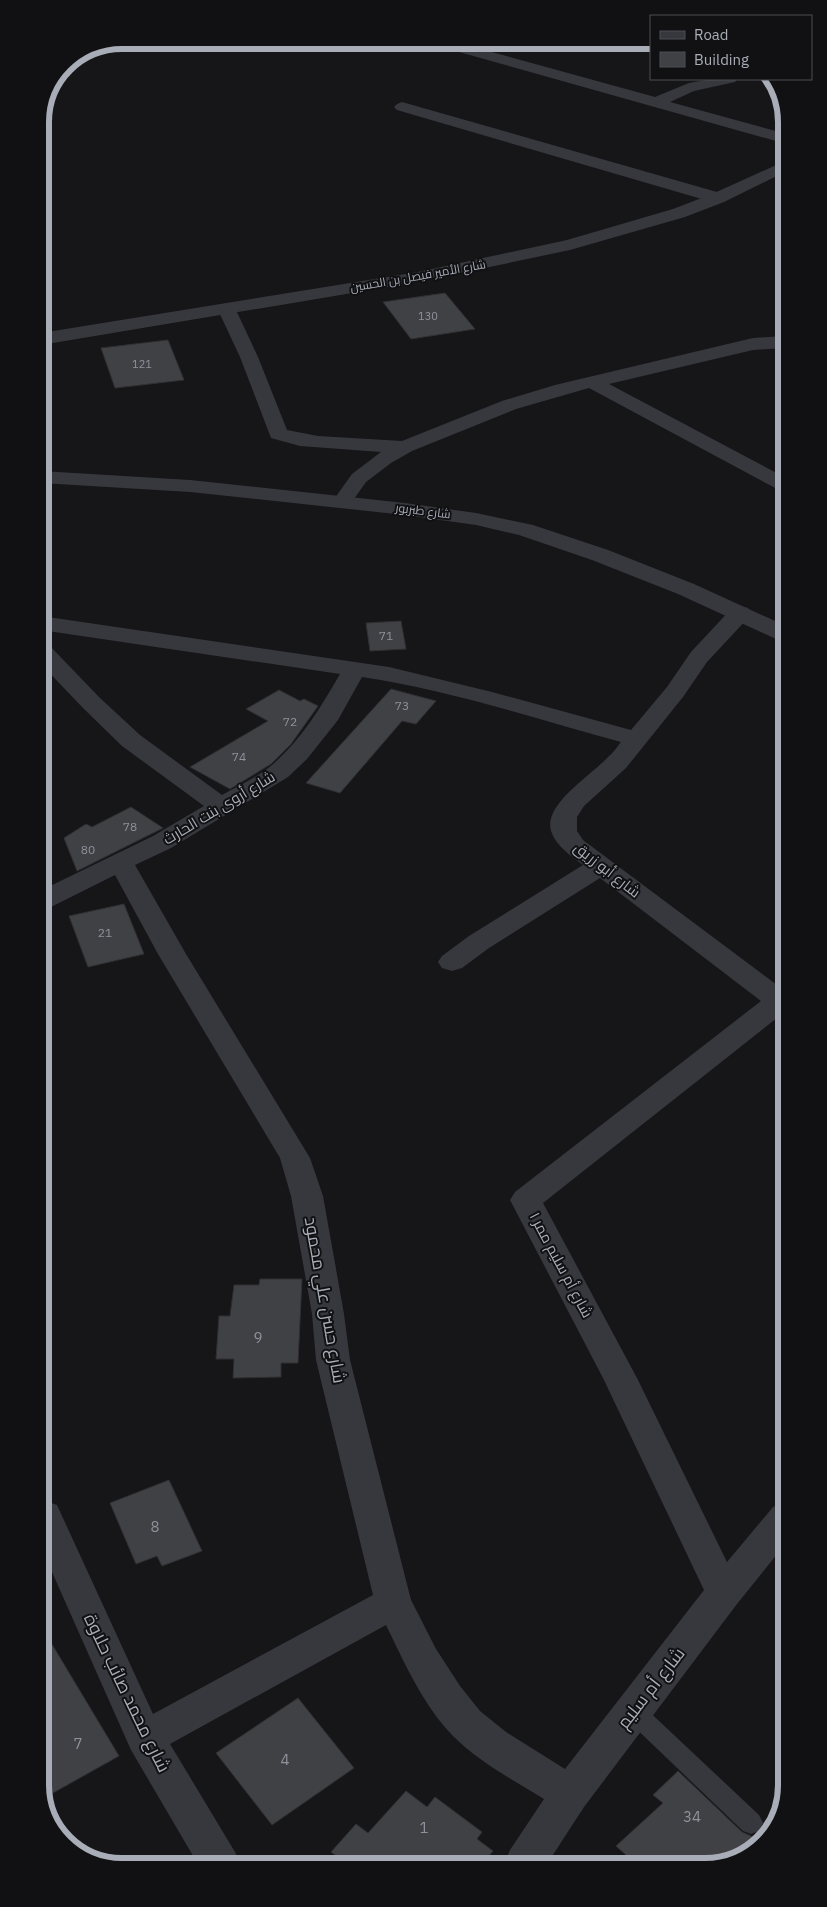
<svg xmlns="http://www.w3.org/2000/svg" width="827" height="1907" font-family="'IBM Plex Sans',Cairo,sans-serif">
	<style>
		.building { fill: #404145; stroke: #303034 }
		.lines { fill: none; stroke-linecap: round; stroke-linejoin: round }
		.service { fill: #37383d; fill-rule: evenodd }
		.minor { fill: #37383d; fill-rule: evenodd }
		.tertiary { fill: #37383d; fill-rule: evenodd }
		.labels { text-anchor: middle; stroke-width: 4; stroke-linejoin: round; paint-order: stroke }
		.far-number-label { font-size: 11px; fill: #8e929b }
		.far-street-label { font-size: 12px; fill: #a8adb8; stroke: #111113 }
		.number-label { font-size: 12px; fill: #8e929b }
		.street-label { font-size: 15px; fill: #a8adb8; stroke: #111113 }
		.near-number-label { font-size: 15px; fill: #8e929b }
		.near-street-label { font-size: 18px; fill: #a8adb8; stroke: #111113 }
		.rim { fill: none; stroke: #a8adb8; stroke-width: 6 }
	</style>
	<rect width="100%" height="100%" fill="#161618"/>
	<g class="building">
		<polygon points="445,293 475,329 411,339 383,302"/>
		<polygon points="168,340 184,380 115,388 101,348"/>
		<polygon points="401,621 406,649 370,651 366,623"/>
		<polygon points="391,689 436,701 416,724 402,721 340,793 306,783"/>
		<polygon points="279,690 300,701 304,699 318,706 291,744 271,764 230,789 190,767 268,721 246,709"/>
		<polygon points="131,807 163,828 77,871 64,838 86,824 92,827"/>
		<polygon points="124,904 144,954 88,967 69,916"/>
		<polygon points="260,1279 302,1279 298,1363 281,1363 281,1377 233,1378 234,1359 216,1359 219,1316 230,1316 234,1285 259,1285"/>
		<polygon points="169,1480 202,1551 162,1566 157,1556 136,1564 110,1503"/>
		<polygon points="44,1631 119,1756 44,1798"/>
		<polygon points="298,1698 354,1768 272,1825 216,1753"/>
		<polygon points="678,1771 742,1832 751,1836 759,1843 731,1863 635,1863 616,1846 663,1803 653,1795"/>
		<polygon points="406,1791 427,1807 435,1797 482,1832 477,1839 493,1851 482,1864 349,1865 331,1852 356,1824 368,1833"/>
	</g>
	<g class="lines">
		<polygon class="service" points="633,1701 641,1704 759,1815 763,1823 759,1831 751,1834 743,1831 625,1718 622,1711 625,1704"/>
		<g class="minor">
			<polygon points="425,40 448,40 655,97 689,83 711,79 737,79 735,82 694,91 670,102 783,133 783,143 427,43"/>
			<polygon points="402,102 724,194 726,198 724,202 712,202 397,110 394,107 397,104"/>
			<polygon points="227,305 233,306 236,310 258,357 287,430 318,436 402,441 502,401 555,385 753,338 783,336 783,348 753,350 609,384 784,477 784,491 777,489 589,388 516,409 412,451 391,463 366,482 349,506 342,508 335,506 332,502 352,474 381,452 300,446 271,438 240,357 218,310 221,306"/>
			<path d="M740,606l8,2 3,5 -3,5 -41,44 -24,35 -57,71 -42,38 -7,11v14l6,9 202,151v23h-3l-239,189 94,175 90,184 46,-55 13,-5v41l-49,61 -153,203 -37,57h-43l6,-14 34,-51c-31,-19 -65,-37 -91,-63 -30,-31 -49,-74 -67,-111l-216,119 65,108 6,14h-42l-68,-116 -87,-196 -1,-54 14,5 96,209 220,-119 -57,-235 -4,-46 -21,-118 -11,-38 -122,-204 -43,-79 -64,32 -9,2v-19l111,-54 51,-30 -82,-60 -39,-38 -42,-44v-21l8,2 51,53 40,37 82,60c16,-9 36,-18 50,-30 29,-25 49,-58 68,-91l-299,-44v-14l348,51 103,25 139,38 36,-43 24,-35 41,-44zM362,677c88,13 174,42 259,65 -4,5 -8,11 -13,15 -15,17 -65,47 -57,74 5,15 20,25 32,34l-114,71 -27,20 -4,6 4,6 10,3 10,-3 27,-20 111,-70 161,123 -246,191 -5,8 93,178 101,212 -139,179 -59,-37 -26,-21 -20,-25 -24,-37 -25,-49 -61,-240 -6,-46 -21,-118 -13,-38 -124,-204 -51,-89 36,-17 117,-71 19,-18 31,-39z"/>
		</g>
		<g class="tertiary">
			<polygon points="783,162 783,173 724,202 685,217 570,250 418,282 41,345 41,333 418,272 567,240 673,209 712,194"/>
			<polygon points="41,471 190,480 405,503 476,513 533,525 608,550 694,584 784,625 784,641 776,639 678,594 592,560 519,535 476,525 405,515 190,492 41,483"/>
		</g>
	</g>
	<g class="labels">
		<g class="far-number-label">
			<text x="428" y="320">130</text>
			<text x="142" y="368">121</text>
		</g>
		<g class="far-street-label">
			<text transform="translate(418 276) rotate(-10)" y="4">شارع الأمير فيصل بن الحسين</text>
			<text transform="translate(423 511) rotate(7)" y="4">شارع طبربور</text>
		</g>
		<g class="number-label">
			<text x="386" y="640">71</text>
			<text x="402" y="710">73</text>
			<text x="290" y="726">72</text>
			<text x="239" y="761">74</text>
			<text x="130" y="831">78</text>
			<text x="88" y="854">80</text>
			<text x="105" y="937">21</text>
		</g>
		<g class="street-label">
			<text transform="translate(219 808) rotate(-31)" y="5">شارع أروى بنت الحارث</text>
			<text transform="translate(607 870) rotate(38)" y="5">شارع أبو زريق</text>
			<text transform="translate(561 1265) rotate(62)" y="5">شارع أم سليم ممر ١</text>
		</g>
		<g class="near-number-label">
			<text x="258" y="1343">9</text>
			<text x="155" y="1532">8</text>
			<text x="78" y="1749">7</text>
			<text x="285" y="1765">4</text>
			<text x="692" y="1822">34</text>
			<text x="424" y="1833">1</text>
		</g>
		<g class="near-street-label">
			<text transform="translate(325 1300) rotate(80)" y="6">شارع حسن علي محمود</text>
			<text transform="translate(651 1688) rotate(-52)" y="6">شارع أم سليم</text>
			<text transform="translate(127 1693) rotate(64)" y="6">شارع محمد صائب حلاوة</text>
		</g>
	</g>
	<path d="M0 0H827V1907H0ZM122 49H705A73 73 0 0 1 778 122V1785A73 73 0 0 1 705 1858H122A73 73 0 0 1 49 1785V122A73 73 0 0 1 122 49Z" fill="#111113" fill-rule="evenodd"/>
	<path class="rim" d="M122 49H705A73 73 0 0 1 778 122V1785A73 73 0 0 1 705 1858H122A73 73 0 0 1 49 1785V122A73 73 0 0 1 122 49Z"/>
	<rect x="650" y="15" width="162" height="65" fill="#111113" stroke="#4d4f55"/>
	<rect x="660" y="31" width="25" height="8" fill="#37383d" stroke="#4d4f55"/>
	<text x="694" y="40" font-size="15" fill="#a8adb8">Road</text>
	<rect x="660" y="52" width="25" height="15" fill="#404145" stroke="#4d4f55"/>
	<text x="694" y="65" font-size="15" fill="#a8adb8">Building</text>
</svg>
